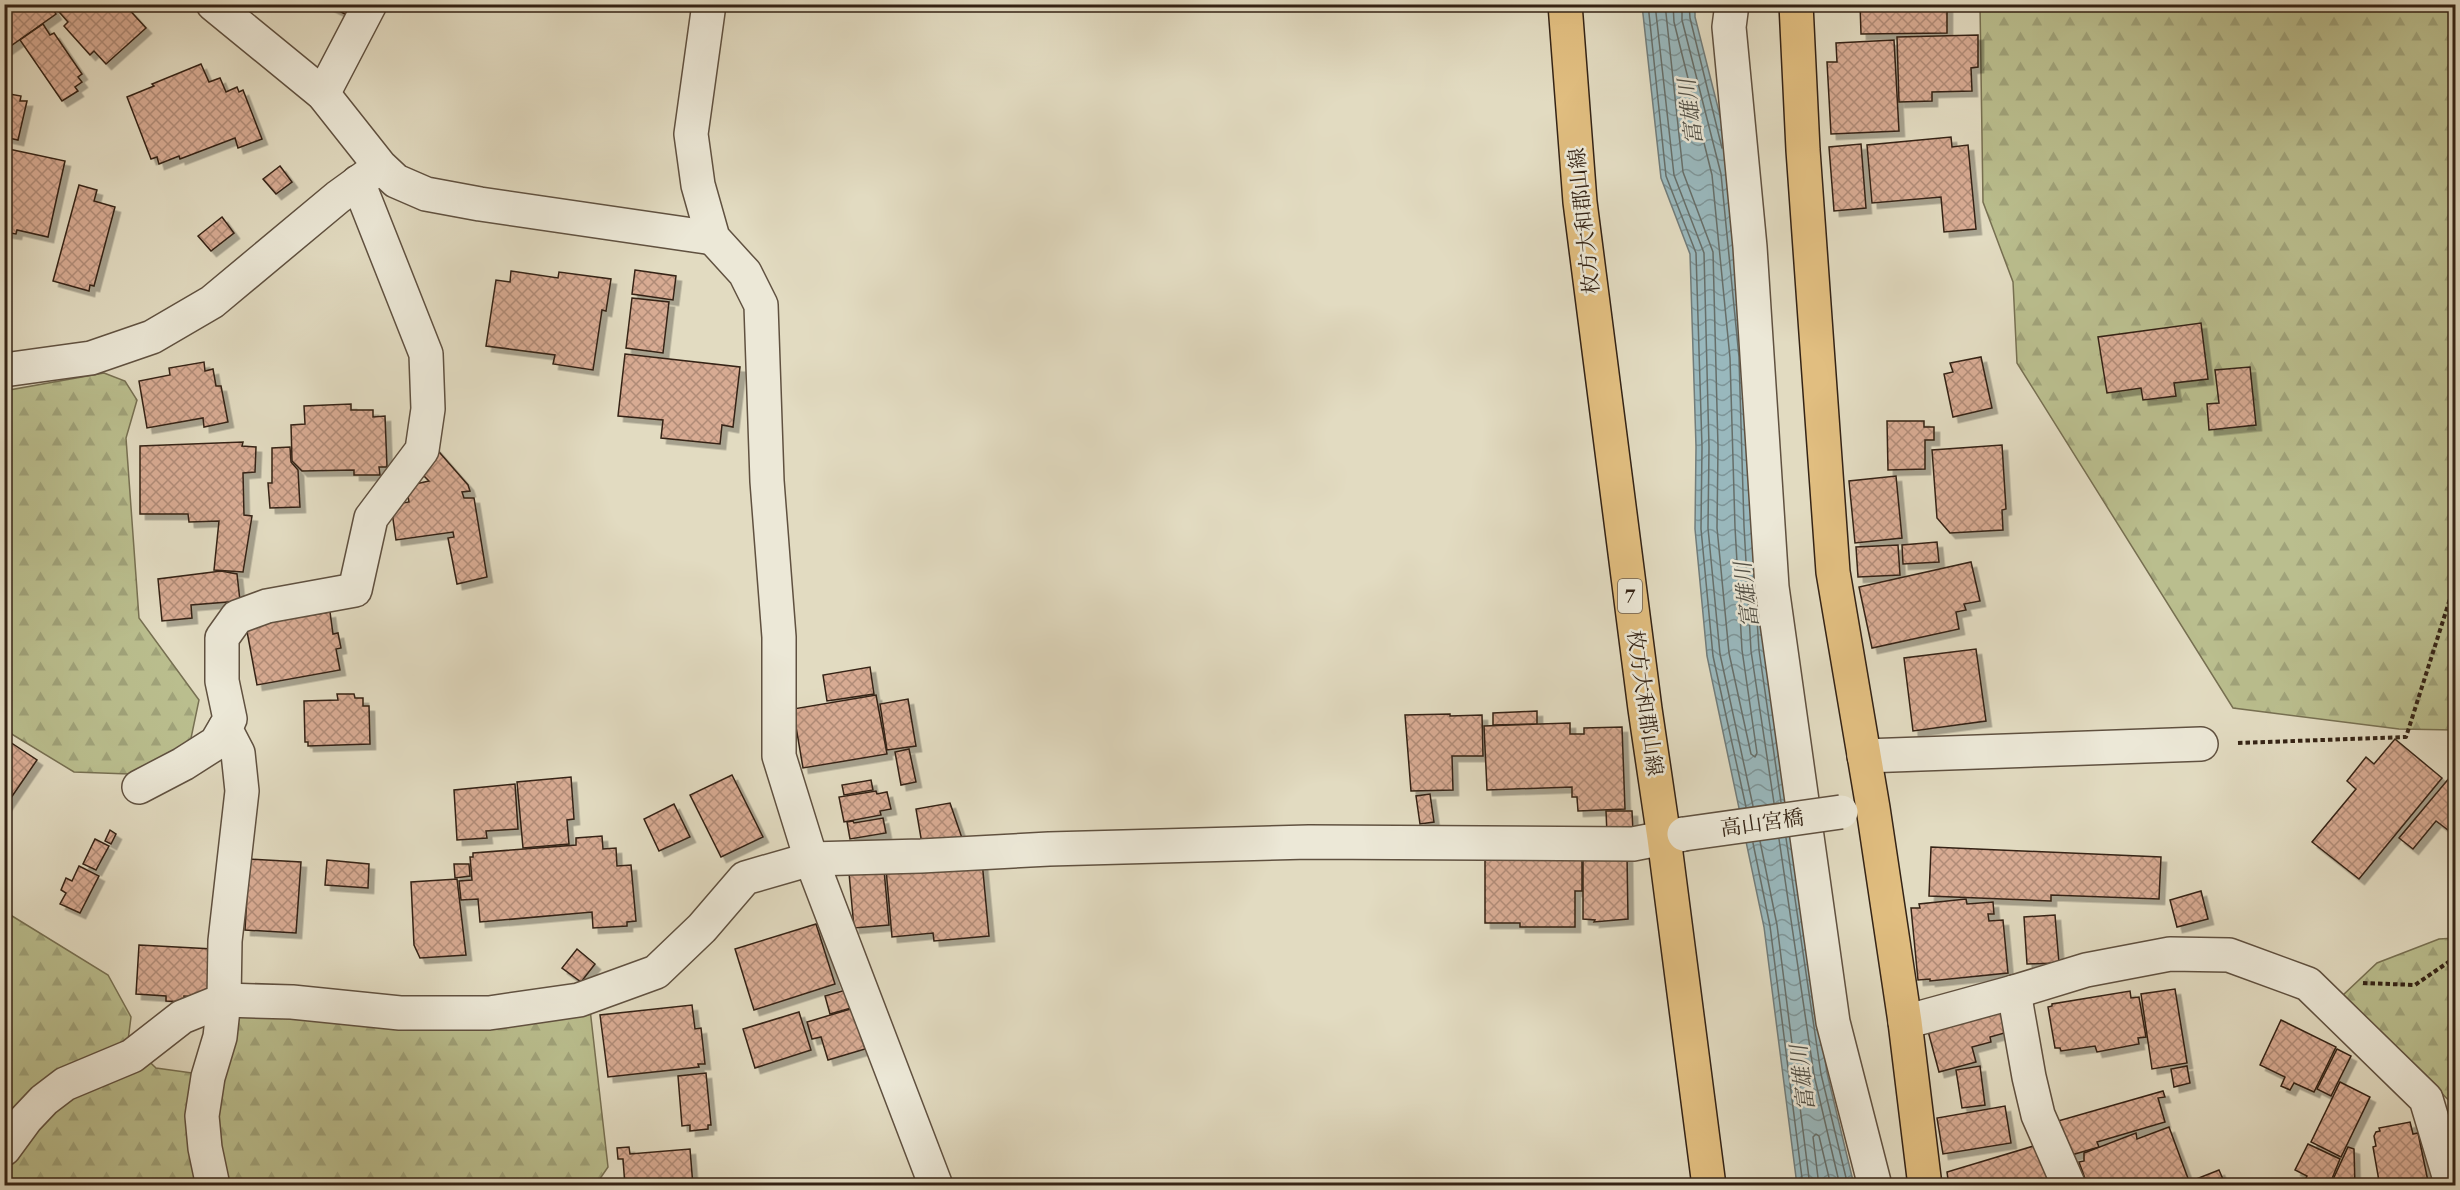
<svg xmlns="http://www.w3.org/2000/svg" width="2460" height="1190" font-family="'EB Garamond','Noto Serif JP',serif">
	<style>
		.forest { fill: url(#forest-firs); stroke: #777052; stroke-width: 1.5 }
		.water { fill: url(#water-waves); stroke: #717c7a; stroke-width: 1.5 }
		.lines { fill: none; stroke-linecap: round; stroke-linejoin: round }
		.shore { stroke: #666e69; stroke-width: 1.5 }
		.building { fill: url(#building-cross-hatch); stroke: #342315; stroke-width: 1.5; filter: url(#shadow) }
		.minor-casing { stroke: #605140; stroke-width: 36 }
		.major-casing { stroke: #342315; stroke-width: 36 }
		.path { stroke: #342315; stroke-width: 4; stroke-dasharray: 4.5 3; stroke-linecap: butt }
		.minor { stroke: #ece8d7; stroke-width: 33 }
		.major { stroke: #e1be80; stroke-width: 33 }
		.minor-bridge-casing { stroke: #605140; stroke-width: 36; stroke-linecap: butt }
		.minor-bridge { stroke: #ece8d7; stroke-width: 33 }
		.labels { text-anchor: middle; stroke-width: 5; stroke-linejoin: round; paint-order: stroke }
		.shield { fill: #ece8d7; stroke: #6b5e4f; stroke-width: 1.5 }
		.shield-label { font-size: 20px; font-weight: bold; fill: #342315 }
		.street-label { font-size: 21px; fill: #342315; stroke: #ece8d7 }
		.water-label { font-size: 22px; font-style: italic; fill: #525047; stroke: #ece8d7 }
	</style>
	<defs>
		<pattern id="forest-firs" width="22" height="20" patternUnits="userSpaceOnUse" patternTransform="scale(1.5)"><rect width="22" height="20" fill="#babe8e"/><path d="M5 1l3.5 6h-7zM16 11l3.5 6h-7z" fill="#a0a37a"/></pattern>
		<pattern id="water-waves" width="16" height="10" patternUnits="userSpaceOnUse" patternTransform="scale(1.5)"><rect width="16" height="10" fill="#99b8bd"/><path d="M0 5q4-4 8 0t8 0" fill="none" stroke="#7e9598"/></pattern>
		<pattern id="building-cross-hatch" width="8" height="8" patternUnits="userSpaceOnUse" patternTransform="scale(1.5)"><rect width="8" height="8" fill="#d8ab93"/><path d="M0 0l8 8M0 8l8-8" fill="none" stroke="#b08b77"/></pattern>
		<filter id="shadow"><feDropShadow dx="5.5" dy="5.5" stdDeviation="0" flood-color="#0004"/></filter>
	</defs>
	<rect width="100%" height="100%" fill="#e2dbc1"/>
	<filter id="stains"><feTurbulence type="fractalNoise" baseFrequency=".00333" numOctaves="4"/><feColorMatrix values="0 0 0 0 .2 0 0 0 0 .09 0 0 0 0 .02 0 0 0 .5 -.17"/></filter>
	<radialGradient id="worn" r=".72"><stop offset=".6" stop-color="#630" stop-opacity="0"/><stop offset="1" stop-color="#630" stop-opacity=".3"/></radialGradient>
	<g class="forest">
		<polygon points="1980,5 2455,5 2455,730 2399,729 2233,708 2017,363 2013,282 1983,202"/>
		<polygon points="104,373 125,381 137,400 126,438 139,618 199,700 190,743 129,774 74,772 5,730 4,391"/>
		<polygon points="4,911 108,975 131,1017 128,1041 156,1068 221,1077 230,1040 241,1011 590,1009 608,1167 595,1186 582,1185 572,1182 563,1186 5,1185"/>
		<polygon points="2455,938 2455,1107 2413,1063 2342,996 2377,963 2439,939"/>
	</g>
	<polygon class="water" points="1642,5 1695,5 1695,17 1734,171 1790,820 1827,1073 1854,1185 1797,1185 1764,927 1707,656 1695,529 1696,447 1690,254 1661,178"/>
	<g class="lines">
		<g class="shore">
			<polyline points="1648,4 1666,176 1696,253 1702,447 1701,529 1713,656 1746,807"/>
			<polyline points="1655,4 1674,175 1704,253 1709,447 1708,528 1720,654 1753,806"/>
			<polyline points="1665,4 1683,172 1713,252 1718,447 1717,528 1729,653 1751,754 1755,757 1757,753 1742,650 1735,527 1730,358 1712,175 1674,22 1673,4"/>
			<polyline points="1682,4 1682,20 1721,174 1739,357 1744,526 1751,651 1774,803"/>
			<polyline points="1689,4 1690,18 1722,148"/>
			<polyline points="1756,604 1759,650 1781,802"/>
			<polyline points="1786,838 1821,1074 1848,1186"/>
			<polyline points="1779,839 1814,1075 1840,1186"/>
			<polyline points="1760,841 1777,925 1810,1186"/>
			<polyline points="1753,843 1770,926 1803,1186"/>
			<polyline points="1819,1186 1813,1137 1816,1134 1819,1136 1831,1186"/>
		</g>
	</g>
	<g class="building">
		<polygon points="4,4 50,4 56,14 5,50"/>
		<polygon points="52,4 124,4 146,28 106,64 94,51 90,55 64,26 68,22"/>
		<polygon points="325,4 357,4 351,17"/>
		<polygon points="1860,4 1947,4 1947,33 1861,34"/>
		<polygon points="43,24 50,35 54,33 82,74 78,77 82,82 75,87 78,91 62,101 20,40"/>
		<polygon points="1978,35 1978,67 1971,68 1972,91 1932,92 1932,101 1899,102 1897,37"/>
		<polygon points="1894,40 1899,131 1831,134 1827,62 1837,62 1836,43"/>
		<polygon points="201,64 209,82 220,78 226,92 237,87 239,92 243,90 262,139 238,148 235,138 180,159 179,156 159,164 157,157 151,159 127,97 154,86 152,84"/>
		<polygon points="4,93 21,96 20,101 27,101 18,140 4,137"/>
		<polygon points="1951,137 1952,147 1968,145 1976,229 1944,232 1941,197 1872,203 1867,145"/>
		<polygon points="1861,144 1866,208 1834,211 1829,147"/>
		<polygon points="4,148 65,161 48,237 17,230 16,234 4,232"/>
		<polygon points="280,166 292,182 276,194 263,179"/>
		<polygon points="79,185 97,190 94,201 115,207 94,286 90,285 89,291 53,281"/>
		<polygon points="222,217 234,233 211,251 198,236"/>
		<polygon points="635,270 676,276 673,300 632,294"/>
		<polygon points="511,271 558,278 559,272 611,279 606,311 602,310 593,370 553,364 555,355 486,346 496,280 510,282"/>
		<polygon points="632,298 669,302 663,353 626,348"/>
		<polygon points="2201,323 2208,379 2174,383 2176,396 2143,400 2141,388 2107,393 2098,337"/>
		<polygon points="625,354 740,367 733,427 722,425 720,444 661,438 663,420 618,416"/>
		<polygon points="1981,357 1992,408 1953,417 1944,374 1953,372 1950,363"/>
		<polygon points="204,362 205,371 213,369 216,386 221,386 228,422 204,427 203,418 147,428 139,381 170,375 169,368"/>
		<polygon points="2250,367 2256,425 2209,430 2207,404 2219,403 2215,370"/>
		<polygon points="351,404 351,410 373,410 373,417 385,416 387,467 379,467 380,475 354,475 354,470 302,471 292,461 291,425 305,424 304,406"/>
		<polygon points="1887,421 1924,421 1924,427 1934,427 1934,440 1925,440 1925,469 1888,470"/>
		<polygon points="243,442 242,446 256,447 255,472 243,473 244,515 252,516 243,572 214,570 219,521 189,522 188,514 140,514 140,446"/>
		<polygon points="433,445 468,485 470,491 462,492 464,498 474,498 487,577 457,584 448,538 454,537 453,532 396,540 391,505 409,502 406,486 429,481 418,470"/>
		<polygon points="2002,445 2006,509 2002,510 2003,530 1950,533 1937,518 1932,450"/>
		<polygon points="290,447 291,462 298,470 300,507 270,508 268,483 272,483 272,448"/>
		<polygon points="1896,476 1902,538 1855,543 1849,481"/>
		<polygon points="1937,542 1939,562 1903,564 1902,545"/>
		<polygon points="1898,545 1900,575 1858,577 1856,547"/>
		<polygon points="1971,562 1980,601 1964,604 1966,610 1956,612 1959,629 1872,648 1859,587"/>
		<polygon points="221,571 237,574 240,601 191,605 192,618 162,621 158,579"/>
		<polygon points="330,612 333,634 338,633 341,648 336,649 340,670 257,685 246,626"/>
		<polygon points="1976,649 1986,721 1913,731 1904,658"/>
		<polygon points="870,667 874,694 827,701 823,675"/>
		<polygon points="337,694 354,694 355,698 363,698 363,706 369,706 370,744 308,746 308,742 305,742 304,701 338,700"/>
		<polygon points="876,695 887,754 803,768 793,709"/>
		<polygon points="908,699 916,746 887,750 880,704"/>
		<polygon points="1537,711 1537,724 1493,725 1493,713"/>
		<polygon points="1450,714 1450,716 1482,715 1483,756 1452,756 1453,790 1411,791 1405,715"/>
		<polygon points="1570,723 1570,734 1584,734 1584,728 1622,727 1625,809 1578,811 1577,797 1572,797 1572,787 1487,790 1484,726"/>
		<polygon points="4,738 37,760 4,808"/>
		<polygon points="2395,739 2442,778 2359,879 2312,842 2356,789 2347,781 2366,757 2374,764"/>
		<polygon points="909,749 916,782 901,785 895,752"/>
		<polygon points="732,775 763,837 721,857 690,795"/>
		<polygon points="571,777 574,819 567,820 569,844 523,848 517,782"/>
		<polygon points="2450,777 2456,782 2456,836 2436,821 2413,849 2399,838"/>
		<polygon points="871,780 873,790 844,795 842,785"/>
		<polygon points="515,784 518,829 486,831 487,838 457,840 454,790"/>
		<polygon points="876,791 877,794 887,792 891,809 880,811 881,815 844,822 839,797"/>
		<polygon points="1430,794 1434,822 1420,824 1416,796"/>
		<polygon points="950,803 963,841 922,844 916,809"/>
		<polygon points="674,804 690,837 659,851 644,819"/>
		<polygon points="1606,811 1632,811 1633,832 1607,834"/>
		<polygon points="883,818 886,833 850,839 847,822 853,821 854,823"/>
		<polygon points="110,830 116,834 111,844 105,841"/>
		<polygon points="602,836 603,849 616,848 617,866 631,865 636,921 627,922 627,926 593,928 592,912 480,922 478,899 461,900 459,881 472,880 470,857 473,857 473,853 576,845 576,838"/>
		<polygon points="95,839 109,846 96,870 83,864"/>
		<polygon points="1931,847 2161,857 2159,899 2051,895 2051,901 1929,896"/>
		<polygon points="1485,854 1582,859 1582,891 1575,891 1575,927 1520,927 1520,923 1485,923"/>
		<polygon points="1583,855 1627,855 1628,919 1594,922 1595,920 1583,919"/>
		<polygon points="249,859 301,862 296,933 245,930"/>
		<polygon points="327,860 369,864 368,888 325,885"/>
		<polygon points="982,861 989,936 934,941 933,933 892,937 886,869"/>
		<polygon points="454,864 469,864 470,876 455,878"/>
		<polygon points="79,866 99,876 80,913 60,904 66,893 61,890 66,878 72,881"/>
		<polygon points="884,870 889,925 854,928 849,873"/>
		<polygon points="457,879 466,955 420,958 414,945 411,882"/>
		<polygon points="2201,891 2208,919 2177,927 2170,900"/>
		<polygon points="1966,899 1967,904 1993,902 1994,914 1988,914 1989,921 2003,920 2008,973 1930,981 1930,979 1918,980 1911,908 1920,908 1919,904"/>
		<polygon points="2055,915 2059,963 2027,964 2024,917"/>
		<polygon points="816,924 835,984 754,1010 735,949"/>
		<polygon points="139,945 213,949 210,998 184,996 184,1002 166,1001 166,996 136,994"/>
		<polygon points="577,949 595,964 581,982 562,968"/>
		<polygon points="2175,989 2187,1063 2152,1069 2141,994"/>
		<polygon points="846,990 851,1008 830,1014 825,996"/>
		<polygon points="2130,991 2131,998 2139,997 2146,1037 2138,1038 2139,1044 2097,1052 2095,1046 2061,1051 2060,1048 2055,1048 2048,1007 2052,1006 2052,1004"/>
		<polygon points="692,1005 695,1029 701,1028 705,1064 698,1064 699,1067 608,1077 600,1015"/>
		<polygon points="854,1008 865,1049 828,1060 821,1037 812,1039 807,1022"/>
		<polygon points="2002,1011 2008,1032 1990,1037 1991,1042 1972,1047 1976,1062 1939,1072 1928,1031"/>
		<polygon points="799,1012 811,1050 755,1068 743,1029"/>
		<polygon points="2281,1020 2336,1047 2314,1092 2294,1083 2290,1090 2281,1086 2285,1077 2260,1065"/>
		<polygon points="2337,1049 2351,1056 2331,1096 2317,1089"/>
		<polygon points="1980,1066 1985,1105 1962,1108 1956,1070"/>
		<polygon points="2187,1066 2190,1083 2174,1087 2171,1069"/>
		<polygon points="706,1073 711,1125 708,1125 708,1129 690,1131 690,1125 682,1126 678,1076"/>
		<polygon points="2340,1082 2370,1097 2341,1157 2311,1142"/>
		<polygon points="2163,1091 2165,1097 2158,1098 2165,1122 2097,1142 2099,1147 2068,1156 2058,1121"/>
		<polygon points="2005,1106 2011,1143 1943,1154 1937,1118"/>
		<polygon points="2410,1122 2413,1134 2418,1133 2429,1186 2377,1186 2376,1182 2379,1181 2373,1147 2376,1146 2374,1136 2376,1132 2380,1131 2379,1128"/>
		<polygon points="2169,1127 2189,1181 2176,1186 2087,1184 2079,1162 2084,1161 2084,1153 2136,1133 2137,1139"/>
		<polygon points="2308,1144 2340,1159 2329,1186 2302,1186 2307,1176 2295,1170"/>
		<polygon points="2037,1145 2057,1186 1949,1186 1947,1172"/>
		<polygon points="629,1147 630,1154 690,1149 693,1186 625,1186 623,1159 618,1159 617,1148"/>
		<polygon points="2348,1147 2354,1149 2355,1186 2330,1186"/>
		<polygon points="2219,1170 2226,1186 2181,1186 2181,1185"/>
	</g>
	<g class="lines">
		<g class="minor-casing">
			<g id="minor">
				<polyline points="213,4 323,94 380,166 396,181 426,194 480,204 713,238"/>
				<polyline points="709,4 691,134 698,185 713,238 745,273 761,305 767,481 779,637 779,756 811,859 936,1186"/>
				<polyline points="1732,4 1729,27 1750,247 1772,587 1833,1022 1875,1186"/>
				<polyline points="323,94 370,4"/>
				<polyline points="4,370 91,358 152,337 212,302 338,197 374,171"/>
				<polyline points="1864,756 2201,744"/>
				<polyline points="139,787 183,764 216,743 230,719 222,681 222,638 237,617 267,606 355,590 371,518 422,450 428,409 426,354 358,182"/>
				<polyline points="2014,992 2029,1077 2038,1115 2069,1186"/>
				<polyline points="1905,1022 2014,992 2086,970 2170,954 2229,955 2308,984 2426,1099 2452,1186"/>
				<polyline points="4,1149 26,1119 44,1100 65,1084 132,1056 182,1017 224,1000 292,1002 400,1013 489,1013 579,1000 656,972 702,928 745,878 811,859 921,856 1049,849 1309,842 1633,844 1684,834"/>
				<polyline points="213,1186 205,1148 202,1116 208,1077 220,1037 224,1000 225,941 242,791 238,753 225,728"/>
			</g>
		</g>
		<g class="major-casing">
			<g id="major">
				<polyline points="1565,4 1580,202 1645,709 1664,838 1709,1186"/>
				<polyline points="1796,4 1803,150 1833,572 1873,808 1905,1022 1925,1186"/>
			</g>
		</g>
		<g class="path">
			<polyline points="2238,743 2406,737 2456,580"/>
			<polyline points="2363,983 2415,985 2450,961 2456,961"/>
		</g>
		<use href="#minor" class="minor"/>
		<use href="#major" class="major"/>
		<g class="minor-bridge-casing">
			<polyline id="minor-bridge" points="1684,834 1841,812"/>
		</g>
		<use href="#minor-bridge" class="minor-bridge"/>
	</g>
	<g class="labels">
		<rect class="shield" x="1618" y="579" width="24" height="34" rx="4.5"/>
		<g class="shield-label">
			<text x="1630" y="603">7</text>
		</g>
		<g class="street-label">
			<text transform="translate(1584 221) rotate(-96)" y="7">枚方大和郡山線</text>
			<text transform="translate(1645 703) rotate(82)" y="7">枚方大和郡山線</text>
			<text transform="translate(1762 823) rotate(-8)" y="7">高山宮橋</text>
		</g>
		<g class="water-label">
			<text transform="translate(1690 112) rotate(-97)" y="8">富雄川</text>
			<text transform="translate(1746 595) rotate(-97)" y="8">富雄川</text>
			<text transform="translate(1802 1078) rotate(-97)" y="8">富雄川</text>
		</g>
	</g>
	<rect width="2460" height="1190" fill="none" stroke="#e2dbc1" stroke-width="24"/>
	<rect x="6" y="6" width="2448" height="1178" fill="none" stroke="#342315" stroke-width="3"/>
	<rect x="12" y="12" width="2436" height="1166" fill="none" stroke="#342315" stroke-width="1.5"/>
	<rect width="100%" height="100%" filter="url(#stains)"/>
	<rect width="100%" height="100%" fill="url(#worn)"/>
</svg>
